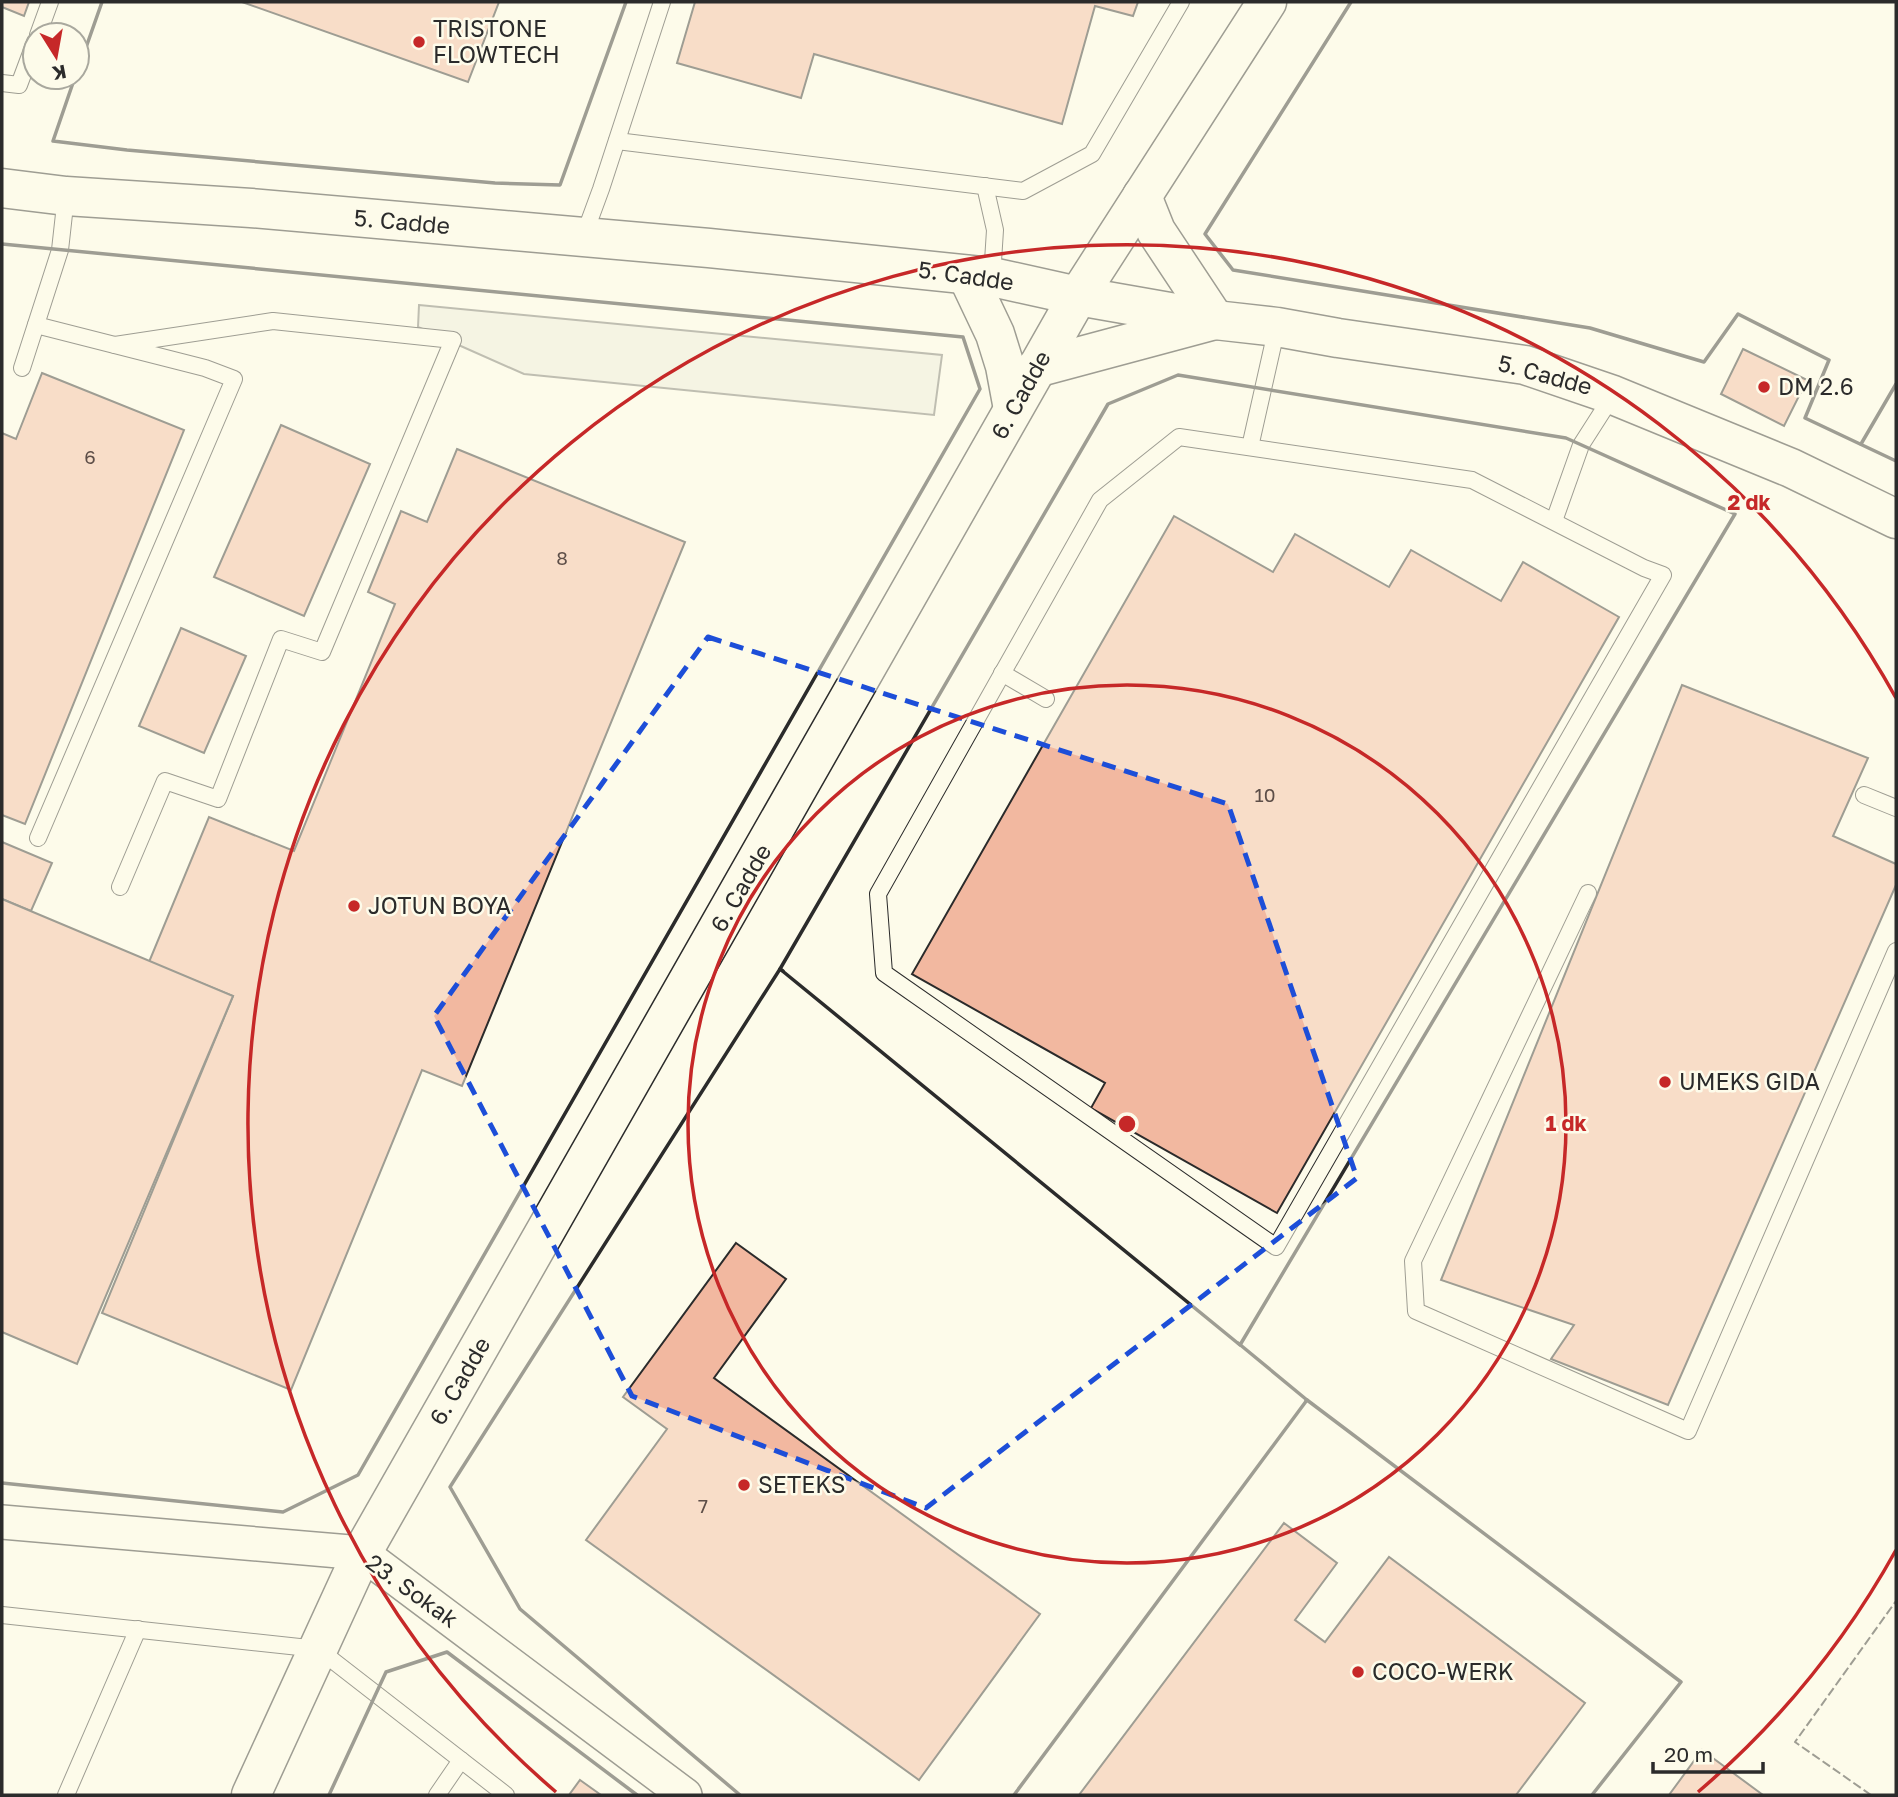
<svg xmlns="http://www.w3.org/2000/svg" width="1898" height="1797" font-family="'Golos Text',sans-serif">
	<style>
		.parking { fill: #eceadb; stroke: #74746e; stroke-width: 2 }
		.building { fill: #f2b8a0; stroke: #2b2b2b; stroke-width: 2 }
		.lines { fill: none; stroke-linecap: round; stroke-linejoin: round }
		.service-casing { stroke: #2b2b2b; stroke-width: 18 }
		.minor-casing { stroke: #2b2b2b; stroke-width: 36 }
		.tertiary-casing { stroke: #2b2b2b; stroke-width: 41 }
		.service { stroke: #fdfbea; stroke-width: 16 }
		.minor { stroke: #fdfbea; stroke-width: 33 }
		.tertiary { stroke: #fdfbea; stroke-width: 38 }
		.fence { stroke: #2b2b2b; stroke-width: 2; stroke-dasharray: 9 3.5; stroke-linecap: butt }
		.wall { stroke: #2b2b2b; stroke-width: 3.5 }
		.marked { fill: none; stroke: #1d4ed8; stroke-width: 5; stroke-dasharray: 14 9; stroke-linejoin: round }
		.ring { fill: none; stroke: #c62828; stroke-width: 3.5 }
		.poi-dot { fill: #c62828; stroke: #fdfbea; stroke-width: 2.5 }
		.labels { text-anchor: middle; stroke-width: 5; stroke-linejoin: round; paint-order: stroke }
		.number-label { font-size: 19px; fill: #5d4e48 }
		.poi-label { font-size: 23px; fill: #2b2b2b; stroke: #fdfbea; text-anchor: start }
		.street-label { font-size: 23px; fill: #2b2b2b; stroke: #fdfbea }
		.centre { fill: #c62828; stroke: #fdfbea; stroke-width: 3.5 }
		.ring-label { font-size: 21px; text-anchor: middle; font-weight: bold; fill: #c62828; stroke: #fdfbea; stroke-width: 5; stroke-linejoin: round; paint-order: stroke }
	</style>
	<rect width="100%" height="100%" fill="#fdfbea"/>
	<polygon class="parking" points="419,305 942,355 934,415 524,374 418,327"/>
	<g class="building">
		<polygon points="2,2 29,2 24,16 2,7"/>
		<polygon points="242,2 499,2 468,82"/>
		<polygon points="695,2 1138,2 1133,16 1095,6 1062,124 814,54 801,98 677,63"/>
		<polygon points="1743,349 1807,380 1784,426 1721,394"/>
		<polygon points="42,373 184,430 25,824 2,815 2,433 16,439"/>
		<polygon points="281,425 370,464 304,616 214,577"/>
		<polygon points="457,449 685,542 462,1086 422,1070 291,1390 102,1313 233,996 149,962 209,817 294,851 395,604 368,592 401,511 427,522"/>
		<polygon points="1174,516 1273,572 1295,534 1389,587 1411,550 1501,601 1523,562 1619,617 1277,1213 1091,1108 1105,1083 912,974"/>
		<polygon points="181,628 246,656 204,753 139,726"/>
		<polygon points="1682,685 1868,758 1833,836 1896,864 1896,885 1668,1405 1551,1359 1574,1325 1441,1280"/>
		<polygon points="2,842 52,863 31,911 2,899"/>
		<polygon points="2,899 233,996 77,1364 2,1332"/>
		<polygon points="736,1243 786,1279 714,1378 1040,1614 919,1780 586,1540 667,1429 623,1397"/>
		<polygon points="1284,1523 1337,1563 1295,1620 1325,1642 1389,1557 1585,1703 1516,1795 1079,1795"/>
		<polygon points="1702,1750 1763,1795 1669,1795"/>
		<polygon points="580,1780 601,1795 569,1795"/>
	</g>
	<g class="lines">
		<g class="service-casing">
			<g id="service">
				<polyline points="38,35 50,2"/>
				<polyline points="2,83 19,85 35,42"/>
				<polyline points="617,141 1023,191 1092,154 1181,2"/>
				<polyline points="985,186 995,230 992,277"/>
				<polyline points="583,238 601,189 662,2"/>
				<polyline points="36,325 205,368 234,379 38,838"/>
				<polyline points="115,345 273,321 453,340 322,652 281,639 218,799 165,781 120,887"/>
				<polyline points="22,368 60,250 66,196"/>
				<polygon points="1179,437 1472,480 1644,568 1663,575 1276,1247 884,973 878,894 1100,500"/>
				<polyline points="1250,447 1277,327"/>
				<polyline points="1554,521 1581,445 1613,395"/>
				<polyline points="1002,673 1046,699"/>
				<polyline points="1864,795 1896,808"/>
				<polyline points="1588,893 1413,1261 1416,1311 1688,1431 1896,951"/>
				<polyline points="2,1615 318,1649 506,1795"/>
				<polyline points="66,1795 138,1629"/>
				<polyline points="437,1795 461,1760"/>
			</g>
		</g>
		<g class="minor-casing">
			<polyline id="minor" points="2,1522 362,1553 685,1795"/>
		</g>
		<g class="tertiary-casing">
			<g id="tertiary">
				<polyline points="2,188 66,196 251,208 709,248 992,277 1078,296 1215,320 1277,327 1338,338 1525,365 1613,395 1791,468 1896,519"/>
				<polyline points="967,275 995,334 1005,366 1013,409"/>
				<polyline points="1036,368 1215,320 1156,231 1142,196"/>
				<polyline points="251,1795 362,1553 1078,296 1267,2"/>
			</g>
		</g>
		<use href="#service" class="service"/>
		<use href="#minor" class="minor"/>
		<use href="#tertiary" class="tertiary"/>
		<polyline class="fence" points="1871,1795 1795,1742 1896,1601"/>
		<g class="wall">
			<polyline points="1351,2 1205,234 1233,270 1590,328 1704,362 1738,314 1829,360 1805,418 1896,461"/>
			<polyline points="77,73 102,2"/>
			<polyline points="75,77 53,141 127,150 495,183 560,185 626,2"/>
			<polyline points="2,244 963,337 980,389 358,1475 283,1512 2,1483"/>
			<polygon points="1178,375 1566,438 1735,514 1240,1345 780,969 1108,404"/>
			<polyline points="1861,444 1896,384"/>
			<polyline points="1306,1401 1307,1400 1681,1682 1592,1795"/>
			<polyline points="329,1795 386,1672 447,1652 637,1795"/>
			<polyline points="740,1795 520,1609 450,1487 780,969 783,971"/>
			<polyline points="1014,1795 1307,1400 1238,1343"/>
		</g>
	</g>
	<path d="M0 0H1898V1797H0ZM708,637l520,167 129,374 -431,330 -294,-112 -198,-380z" fill="#fdfbea" fill-opacity=".55" fill-rule="evenodd"/>
	<path class="marked" d="M708,637l520,167 129,374 -431,330 -294,-112 -198,-380z"/>
	<g class="ring">
		<circle cx="1127" cy="1124" r="439"/>
		<path d="M1896 1550A879 879 0 0 1 1698 1792M556 1792A879 879 0 1 1 1896 698"/>
	</g>
	<g class="poi-dot">
		<circle cx="419" cy="42" r="7"/>
		<circle cx="1764" cy="387" r="7"/>
		<circle cx="354" cy="906" r="7"/>
		<circle cx="1665" cy="1082" r="7"/>
		<circle cx="744" cy="1485" r="7"/>
		<circle cx="1358" cy="1672" r="7"/>
	</g>
	<g class="labels">
		<g class="number-label">
			<text x="90" y="464">6</text>
			<text x="562" y="565">8</text>
			<text x="1265" y="802">10</text>
			<text x="703" y="1513">7</text>
		</g>
		<g class="poi-label">
			<text x="433" y="37">TRISTONE<tspan x="433" dy="26">FLOWTECH</tspan></text>
			<text x="1778" y="395">DM 2.6</text>
			<text x="368" y="914">JOTUN BOYA</text>
			<text x="1679" y="1090">UMEKS GIDA</text>
			<text x="758" y="1493">SETEKS</text>
			<text x="1372" y="1680">COCO-WERK</text>
		</g>
		<g class="street-label">
			<text transform="translate(402 222) rotate(5)" y="8">5. Cadde</text>
			<text transform="translate(966 276) rotate(8)" y="8">5. Cadde</text>
			<text transform="translate(1545 375) rotate(15)" y="8">5. Cadde</text>
			<text transform="translate(1021 395) rotate(-61)" y="8">6. Cadde</text>
			<text transform="translate(741 888) rotate(-60)" y="8">6. Cadde</text>
			<text transform="translate(460 1381) rotate(-60)" y="8">6. Cadde</text>
			<text transform="translate(412 1591) rotate(36)" y="8">23. Sokak</text>
		</g>
	</g>
	<circle cx="1127" cy="1124" r="10" class="centre"/>
	<g class="ring-label">
		<text x="1749" y="510">2 dk</text>
		<text x="1566" y="1131">1 dk</text>
	</g>
	<rect width="1898" height="1797" fill="none" stroke="#2b2b2b" stroke-width="7"/>
	<g transform="translate(56 56) rotate(169)"><circle r="33" fill="#fdfbea" stroke="#a9a89e" stroke-width="2"/>
	<path d="M0-5L12 26L0 18L-12 26Z" fill="#c62828"/>
	<text y="-10" font-size="19" font-weight="bold" text-anchor="middle" fill="#2b2b2b">K</text>
	</g>
	<path d="M1653 1762v10h110v-10" fill="none" stroke="#2b2b2b" stroke-width="3.5"/>
	<text x="1664" y="1762" font-size="21" fill="#2b2b2b" stroke="#fdfbea" stroke-width="5" paint-order="stroke">20 m</text>
</svg>
